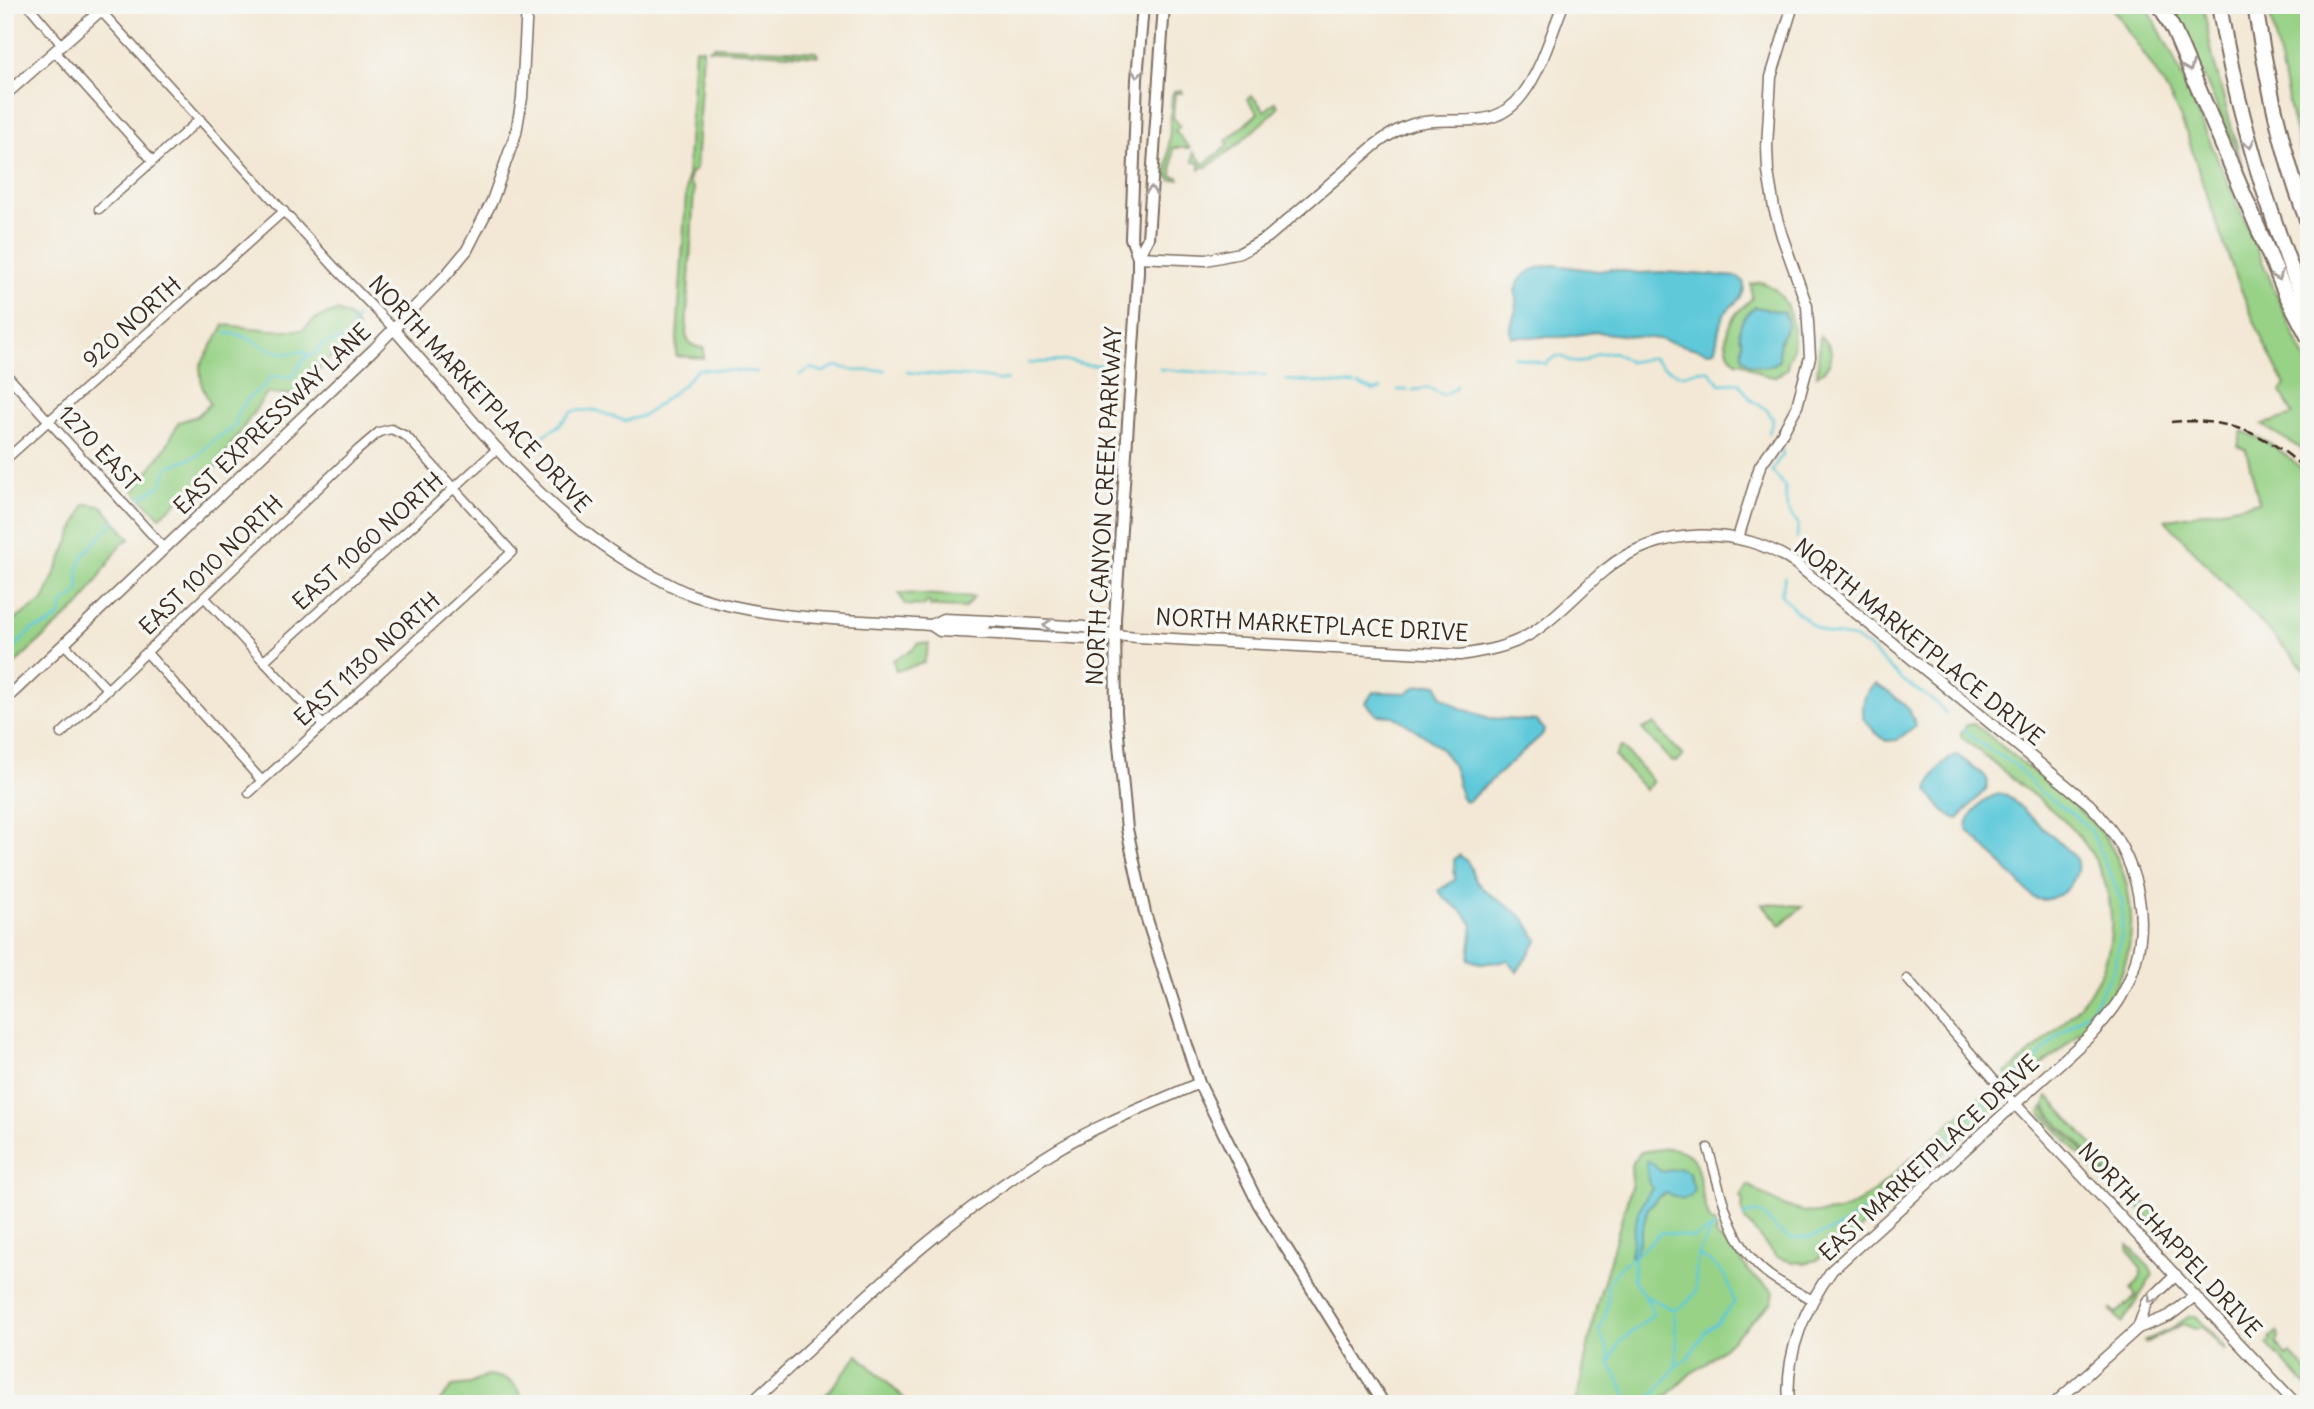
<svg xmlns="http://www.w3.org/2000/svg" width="2314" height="1409" font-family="Delius,sans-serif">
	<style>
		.green { fill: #97d286; stroke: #697e52; stroke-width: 2 }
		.water { fill: #5fc9da; stroke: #4d7a7c; stroke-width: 2 }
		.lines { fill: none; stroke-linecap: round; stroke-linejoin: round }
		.stream { stroke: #5fc9da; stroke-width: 2.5 }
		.minor-casing { stroke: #7b6c5e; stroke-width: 11 }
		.tertiary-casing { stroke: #7b6c5e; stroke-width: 13 }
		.secondary-casing { stroke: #7b6c5e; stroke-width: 14 }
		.motorway-casing { stroke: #7b6c5e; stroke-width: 18 }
		.minor { stroke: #fff; stroke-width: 8 }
		.tertiary { stroke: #fff; stroke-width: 10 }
		.secondary { stroke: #fff; stroke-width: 10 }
		.motorway { stroke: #fff; stroke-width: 14 }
		.rail { stroke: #3b2a1e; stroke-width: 2.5; stroke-dasharray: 10 5; stroke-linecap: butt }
		.oneway { stroke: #a79f9a }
		.labels { text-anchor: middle; stroke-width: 7; stroke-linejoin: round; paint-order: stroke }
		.street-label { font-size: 23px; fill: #3b2a1e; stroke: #f6f6f2 }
	</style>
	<rect width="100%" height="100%" fill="#f6f6f2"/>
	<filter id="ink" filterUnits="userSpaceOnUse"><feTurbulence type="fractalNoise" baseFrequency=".0143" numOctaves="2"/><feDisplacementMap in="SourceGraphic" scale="14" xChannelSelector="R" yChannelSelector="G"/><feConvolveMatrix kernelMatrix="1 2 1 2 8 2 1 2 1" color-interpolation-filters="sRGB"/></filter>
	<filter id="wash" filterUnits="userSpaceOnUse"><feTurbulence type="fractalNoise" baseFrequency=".00686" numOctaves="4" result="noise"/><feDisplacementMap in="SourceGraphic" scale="28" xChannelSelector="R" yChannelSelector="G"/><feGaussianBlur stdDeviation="1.57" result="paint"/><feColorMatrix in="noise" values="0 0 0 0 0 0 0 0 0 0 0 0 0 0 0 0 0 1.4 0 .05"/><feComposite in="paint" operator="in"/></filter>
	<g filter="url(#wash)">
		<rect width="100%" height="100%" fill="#f3e8d5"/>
		<g class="green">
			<path d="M2110,5h36l26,49 137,315v87l-9,-8 -38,-23 31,-10 -12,-23 4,-7c-43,-80 -71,-168 -99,-253 -15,-42 -49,-89 -76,-127z"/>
			<polygon points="2173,5 2203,5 2213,59 2242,165"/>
			<polygon points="2268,5 2309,5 2309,186 2293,122"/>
			<polygon points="714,46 816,52 818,56 709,49"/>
			<path d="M695,48l8,1 -7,120 -6,5 -1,8 5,7 -8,145c2,12 9,13 18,14v10l-28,-2z"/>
			<polygon points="1181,90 1182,93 1175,93 1173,117 1180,126 1175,131 1190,148 1173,148 1172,176 1178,177 1179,179 1171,180 1167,174 1172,96 1174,91"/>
			<polygon points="1252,96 1265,111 1275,102 1278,106 1275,111 1235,147 1207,167 1202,167 1200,171 1200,163 1193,162 1193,152 1204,164 1229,145 1226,141 1258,113 1247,99"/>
			<path d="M1759,282c27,4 37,42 34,67 -2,8 -6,12 -6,20l-12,8c-13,0 -24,-10 -34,-15l-3,1c-17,-12 -14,-33 -2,-49 4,-6 11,-10 16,-16l-1,-14z"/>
			<polygon points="337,311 350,317 358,328 296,395 267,393 216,467 160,517 134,491 166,447 179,422 197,416 210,404 202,386 200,366 224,325 271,330 302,330 317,318"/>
			<path d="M1820,336c16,12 15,29 -3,39z"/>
			<path d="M2242,431c27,10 48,24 67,46v197l-144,-154 94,-18 -13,-52 -8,-4z"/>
			<polygon points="85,504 102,506 130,539 122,543 81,604 25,654 5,674 5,626 43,601"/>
			<polygon points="899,593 974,597 965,608 936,607 935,604 934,606 930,606 930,602 926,602 925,606 905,605"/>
			<polygon points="919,643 929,644 924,663 896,671 893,660 911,651"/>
			<polygon points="1654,724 1683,756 1677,762 1671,761 1642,729"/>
			<path d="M1975,724c25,21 50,41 75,61 48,39 77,65 81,131 2,33 -10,69 -31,95 -20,25 -54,50 -78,72h-9l-7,-10c28,-23 59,-48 81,-77 37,-49 30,-118 -11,-163 -15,-17 -34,-31 -52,-45 -21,-17 -41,-34 -63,-51v-4l6,-8z"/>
			<polygon points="1621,746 1653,781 1645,790 1615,756"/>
			<polygon points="1762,904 1803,906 1781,925"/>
			<path d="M1986,1092l9,7v8l-151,137 -15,6 -12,10 -13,3 -11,-1 -17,-5 -31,-37 -3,-9 1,-11 -3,-3 8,-12c27,18 60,36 94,25 22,-7 40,-26 56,-40 30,-26 58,-53 88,-78z"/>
			<polygon points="2048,1096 2124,1180 2115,1183 2111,1177 2091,1159 2076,1140 2060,1126 2045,1106"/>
			<polygon points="2043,1107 2058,1127 2077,1144 2089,1160 2105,1173 2113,1183 2106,1183 2040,1112"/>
			<path d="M1668,1148c30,2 29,19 34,44 2,10 5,19 8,29l4,2 3,8 -2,4 16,13 22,28 21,16 -2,10 -65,61 -17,11 -31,30h-83l20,-96 36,-125 -1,-19 10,-12z"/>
			<polygon points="2132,1189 2164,1224 2163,1226 2173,1231 2168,1238 2129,1197"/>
			<path d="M2128,1245l22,23 3,7 -31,48 -12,-14 7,4 19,-17 -5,-7c16,-18 12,-21 -3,-38z"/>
			<polygon points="2190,1316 2196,1316 2227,1349 2224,1350 2203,1327 2195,1329 2183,1324 2145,1343 2144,1341 2167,1331"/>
			<polygon points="2277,1332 2279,1335 2276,1343 2286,1356 2290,1353 2309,1373 2307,1387 2267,1344 2271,1340 2269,1338"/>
			<polygon points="858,1355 910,1404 816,1404 826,1395"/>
			<path d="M486,1376c25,1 29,5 39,28h-88l16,-18 17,-2z"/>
		</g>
		<g class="water">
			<path d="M1554,265l45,6 12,-2 28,4 23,-1 76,5 5,4c5,17 -10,21 -18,32 -8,12 -6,26 -11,38l-6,1 -49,-13 -64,-7 -31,5h-52c-4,-13 4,-21 5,-33 0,-4 -2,-8 -2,-12 3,-19 23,-26 39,-27z"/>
			<path d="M1755,307l29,5c8,16 1,15 -4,29 -1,5 -1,13 -1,19 -8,9 -28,9 -36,-2 -3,-5 0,-11 -1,-17 0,-1 -2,-3 -2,-5 -3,-11 6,-23 15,-29z"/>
			<path d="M1431,684l7,1 3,11 19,12 29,10 48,3 7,8 -1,5 -75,67h-3c-9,-10 -6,-21 -11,-32 -8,-22 -35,-37 -54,-49l-7,-4 -16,-1 -11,-12 7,-11 33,1 9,-6z"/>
			<path d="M1876,684c15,10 38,23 39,42l-18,14 -11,1 -11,-9 -12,-14c0,-17 -1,-24 13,-34z"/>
			<path d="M1957,755l28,21 3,6 -2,7 -28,30c-12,-4 -24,-17 -30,-29 4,-14 14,-31 29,-35z"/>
			<path d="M2000,794l7,1 68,62c11,20 -20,50 -41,41l-67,-69c0,-15 19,-33 33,-35z"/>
			<path d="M1459,855c15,9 10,16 18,27 11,15 32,22 45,35 7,6 10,16 16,23l-21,32 -9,-12 -26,4 -13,-5 4,-34 -12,-15 -17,-12 -5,-8 16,-10 -1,-20z"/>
			<path d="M1649,1161l13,11 19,-4 8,5 5,16 -3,7 -8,3 -17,-6 -8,4 -10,11 -13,48h-5c6,-30 2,-41 22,-67l-4,-8 -2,-19z"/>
		</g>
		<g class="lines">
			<g class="stream">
				<path d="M226,333c31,1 42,28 77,18l5,5"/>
				<path d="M1514,357l32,7c18,-19 18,2 36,-2 5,-1 10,-6 15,-8 5,-1 12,-1 17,-2l15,10 24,-4 10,9 19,8 19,-5 8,1 11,13 19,-1 12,17 15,9 7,10 -4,14"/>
				<polyline points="1028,363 1068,361 1088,365 1101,365"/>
				<polyline points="1160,369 1232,375 1266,375"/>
				<path d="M907,372c25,3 48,4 73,5 11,0 17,6 27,2"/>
				<polyline points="799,375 812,368 823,372 836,366 857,371 885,370"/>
				<polyline points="1286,380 1355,385"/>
				<polyline points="1359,385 1374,391 1381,389"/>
				<polyline points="1455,388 1456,386"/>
				<polyline points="1398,390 1408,390"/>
				<polyline points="1413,390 1429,388 1443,395 1453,390"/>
				<polyline points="530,444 557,427 573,411 595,410 625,421 645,415 683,385 698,369 757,372"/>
				<path d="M1782,450l1,6 -5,4 -6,11 13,16c1,18 0,23 13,36l-1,15"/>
				<polyline points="141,498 162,484 166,471 170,466 199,455 211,442 230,430 236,424 238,411 245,404 247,399 265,385 271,376 292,377 305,358 316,353 321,345 352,337 354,335 352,324 357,318"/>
				<polyline points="1785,577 1781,594 1791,606 1813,626 1828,634 1854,638 1867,646 1902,680 1937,703 1946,714"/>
				<polyline points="5,656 33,629 48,625 58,617 61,614 63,603 74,596 79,590 78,569 83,556 115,520"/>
				<polyline points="1964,729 1979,743 2015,765 2039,791 2078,818 2091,831 2122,901 2122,933 2114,969 2091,1009 2058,1036 2028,1068 2010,1079"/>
				<polyline points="1743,1216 1750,1213 1761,1213 1780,1233 1791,1239 1813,1237 1841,1227 1892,1191 1911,1168 1950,1138 1992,1095"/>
				<polyline points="1645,1296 1674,1310"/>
				<path d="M1610,1363l-1,-10 -10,-21c7,-17 11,-29 8,-48l14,-18 14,-10"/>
				<path d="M1676,1366l11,-7 18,-27 11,-8 18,-21c-5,-27 -12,-35 -36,-48"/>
				<path d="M1628,1404c-1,-15 -13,-27 -18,-41l10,-21 33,-27 -4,-12 -16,-24 2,-23 27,-24 31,6 22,-11"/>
				<path d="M1647,1404l29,-38 1,-21 -3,-35 8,-4 14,-13c-1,-27 -1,-42 17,-64"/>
			</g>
		</g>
	</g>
	<g filter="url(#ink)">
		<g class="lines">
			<g class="minor-casing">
				<g id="minor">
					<polyline points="28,5 62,45"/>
					<polyline points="101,11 338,271 393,328"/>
					<polyline points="55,52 153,161"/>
					<polyline points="99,209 200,119"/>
					<polyline points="5,373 165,549"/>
					<polyline points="5,460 284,211"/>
					<polyline points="205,598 323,725"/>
					<polyline points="931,625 983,627 990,621"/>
					<polyline points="65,645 108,690"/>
					<polyline points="147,653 262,781"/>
					<polyline points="264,661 498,448"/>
					<polyline points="61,734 358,450 379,432 391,429 406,436 512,552 249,793"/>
					<polyline points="1907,979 2015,1104"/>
					<path d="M1708,1148c14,46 20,96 61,127 14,10 29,17 44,25"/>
				</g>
			</g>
			<g class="tertiary-casing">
				<g id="tertiary">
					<polyline points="5,95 107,5"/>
					<path d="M1138,257l68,3 34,-7 28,-16 107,-92c12,-9 24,-17 38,-21 40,-11 80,11 110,-30 19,-25 28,-60 40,-89"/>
					<path d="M393,328c80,91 156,198 268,252 11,6 22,12 34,16 76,25 157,23 236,29l9,6 150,8 20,-3"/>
					<polyline points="1738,538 1760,466 1782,434 1797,406 1810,357 1807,306 1782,236 1774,208 1768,172 1767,147 1771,77 1793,5"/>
					<path d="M931,625l12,-6 47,2 94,6 31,8 23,2 322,18c25,-4 50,-8 72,-22 27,-17 48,-43 73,-63 52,-44 136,-46 191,-6l293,240c52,52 69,126 32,193 -8,14 -19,26 -30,38l-259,235c-28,39 -47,85 -43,134"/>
					<polyline points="5,700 374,349 447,274 467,250 492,201 516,133 522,98 527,5"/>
					<polyline points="2015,1104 2296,1404"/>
					<polyline points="2138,1328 2169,1316 2195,1296"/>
					<path d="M750,1404c98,-90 193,-187 308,-255 45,-27 94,-45 141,-66"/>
					<polyline points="2054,1404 2138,1328 2147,1303 2176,1275"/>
				</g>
			</g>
			<g class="secondary-casing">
				<g id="secondary">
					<polyline points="1143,5 1137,79 1131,238 1138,257 1138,272 1115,619 1116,713 1127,829 1145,913 1199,1083 1258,1203 1384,1404"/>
					<polyline points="1138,257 1148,238 1164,5"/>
				</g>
			</g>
			<g class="motorway-casing">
				<g id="motorway">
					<polyline points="2160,5 2174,31 2286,294 2309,338"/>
					<path d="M2219,5c18,107 49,209 90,309"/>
					<path d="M2255,5c12,75 27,150 54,220"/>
				</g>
			</g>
			<use href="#minor" class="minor"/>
			<use href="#tertiary" class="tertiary"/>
			<use href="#secondary" class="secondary"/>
			<use href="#motorway" class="motorway"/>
			<path class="rail" d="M2171,422c54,-5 101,12 138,52"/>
		</g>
		<defs><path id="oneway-chevron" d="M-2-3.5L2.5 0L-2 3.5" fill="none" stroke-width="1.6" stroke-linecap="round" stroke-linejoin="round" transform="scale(1.75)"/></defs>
		<g class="oneway">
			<use href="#oneway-chevron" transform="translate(2189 67) rotate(67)"/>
			<use href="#oneway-chevron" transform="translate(1137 73) rotate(94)"/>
			<use href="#oneway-chevron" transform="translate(2249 144) rotate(75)"/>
			<use href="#oneway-chevron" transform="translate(1151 191) rotate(-86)"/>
			<use href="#oneway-chevron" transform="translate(2278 276) rotate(66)"/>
			<use href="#oneway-chevron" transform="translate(1048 625) rotate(-176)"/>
			<use href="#oneway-chevron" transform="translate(2152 1299) rotate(129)"/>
		</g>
	</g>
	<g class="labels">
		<g class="street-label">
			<text transform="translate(132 322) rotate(-42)" y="8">920 NORTH</text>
			<text transform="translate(480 394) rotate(47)" y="8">NORTH MARKETPLACE DRIVE</text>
			<text transform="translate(272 419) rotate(-44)" y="8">EAST EXPRESSWAY LANE</text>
			<text transform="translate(99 448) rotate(47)" y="8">1270 EAST</text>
			<text transform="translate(1104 506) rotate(-87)" y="8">NORTH CANYON CREEK PARKWAY</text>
			<text transform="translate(368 541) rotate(-42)" y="8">EAST 1060 NORTH</text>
			<text transform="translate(211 565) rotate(-44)" y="8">EAST 1010 NORTH</text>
			<text transform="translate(1312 625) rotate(3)" y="8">NORTH MARKETPLACE DRIVE</text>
			<text transform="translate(1919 642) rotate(39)" y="8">NORTH MARKETPLACE DRIVE</text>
			<text transform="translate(367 659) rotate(-42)" y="8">EAST 1130 NORTH</text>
			<text transform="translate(1929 1158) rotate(-43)" y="8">EAST MARKETPLACE DRIVE</text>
			<text transform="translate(2170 1240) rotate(47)" y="8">NORTH CHAPPEL DRIVE</text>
		</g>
	</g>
	<rect width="2314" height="1409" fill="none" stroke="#f6f6f2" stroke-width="28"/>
</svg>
